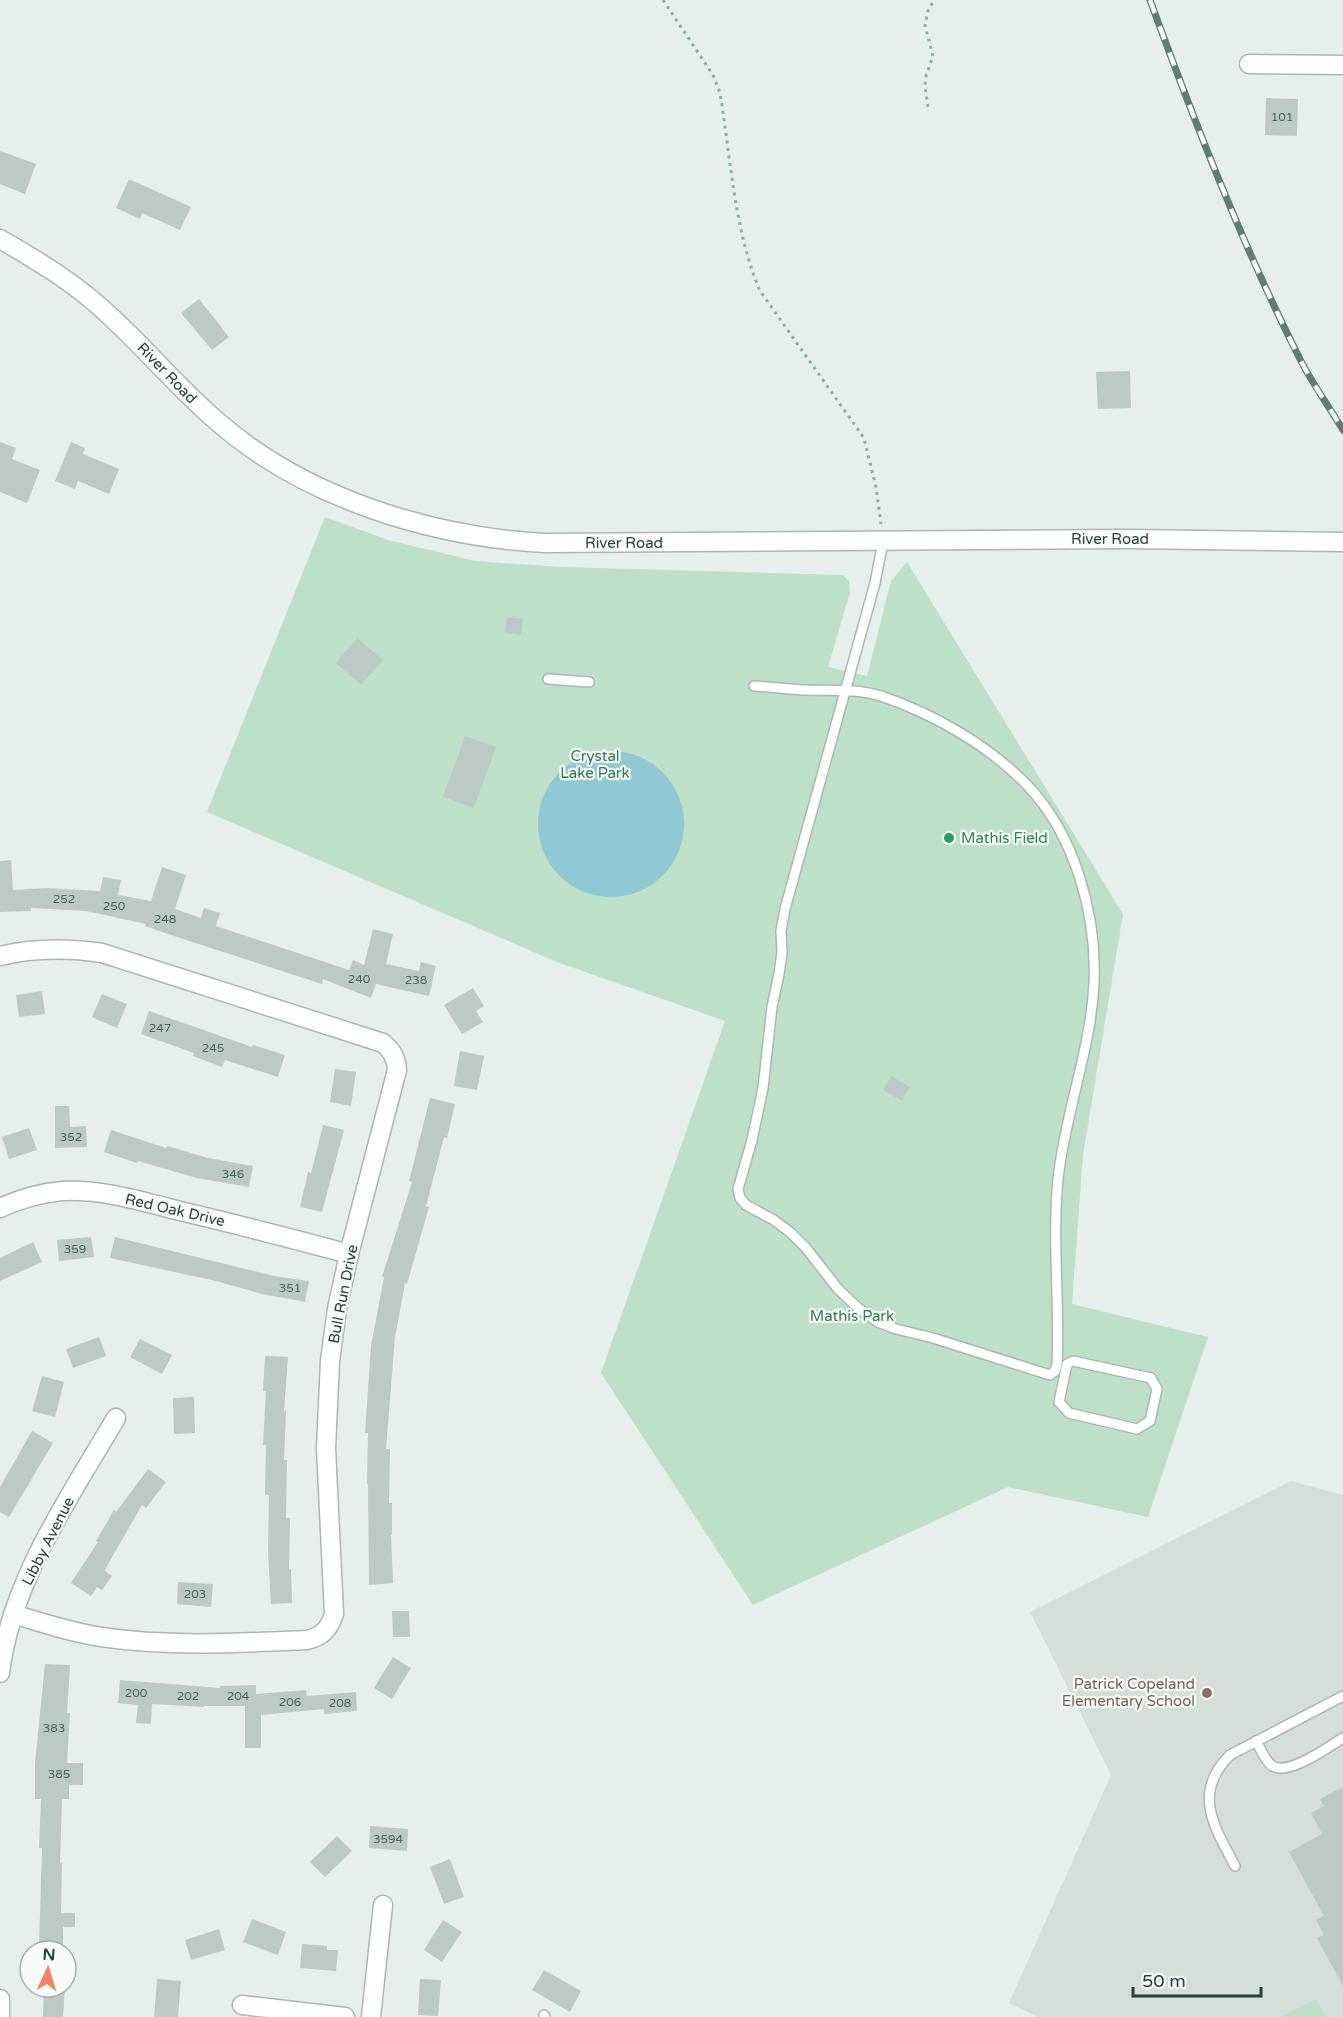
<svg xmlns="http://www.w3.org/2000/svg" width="1343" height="2017" font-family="'Varela Round',sans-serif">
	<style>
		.built { fill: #d4dfda }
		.green { fill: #bfe0c8 }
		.water { fill: #8ec9d4 }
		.building { fill: #bbcac4 }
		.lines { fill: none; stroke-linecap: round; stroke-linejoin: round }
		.service-casing { stroke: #a8b8b2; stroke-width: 12 }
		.minor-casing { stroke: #a8b8b2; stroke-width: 21 }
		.tertiary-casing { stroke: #a8b8b2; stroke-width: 21 }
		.path { stroke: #86b3a5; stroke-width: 3; stroke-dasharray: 3 4.5; stroke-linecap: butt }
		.service { stroke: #fff; stroke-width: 9 }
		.minor { stroke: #fff; stroke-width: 18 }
		.tertiary { stroke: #fff; stroke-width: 18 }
		.rail-casing { stroke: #5f7d75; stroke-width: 7 }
		.rail { stroke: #f7fbf9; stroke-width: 4.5; stroke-dasharray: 14; stroke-linecap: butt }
		.leisure-dot { fill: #2e9e5b; stroke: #f7fbf9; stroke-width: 2 }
		.education-dot { fill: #8d6e63; stroke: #f7fbf9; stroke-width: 2 }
		.labels { text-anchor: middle; stroke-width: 4.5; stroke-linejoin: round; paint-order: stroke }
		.number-label { font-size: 12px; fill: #4a645c }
		.street-label { font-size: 15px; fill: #24423a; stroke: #f7fbf9 }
		.park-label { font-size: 15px; fill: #2d7a4b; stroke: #f7fbf9 }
		.leisure-label { font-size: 15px; fill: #27864d; stroke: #f7fbf9; text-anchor: start }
		.education-label { font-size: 15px; fill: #785e54; stroke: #f7fbf9; text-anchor: end }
	</style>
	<rect width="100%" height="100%" fill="#e6efeb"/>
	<polygon class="built" points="1291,1481 1343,1495 1343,2017 1038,2017 1009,2003 1111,1775 1030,1612"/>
	<g class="green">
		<polygon points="325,517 388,540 475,561 563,567 843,575 849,581 850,592 828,667 867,676 891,581 907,562 1123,914 1083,1155 1072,1304 1208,1337 1148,1517 1008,1487 753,1605 601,1373 725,1021 557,962 207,812"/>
		<polygon points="1316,1999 1325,2017 1281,2017"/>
	</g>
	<circle class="water" cx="611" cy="824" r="73"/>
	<g class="building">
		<polygon points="1266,98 1298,99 1297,136 1265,135"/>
		<polygon points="0,151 36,164 25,194 0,184"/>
		<polygon points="129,179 191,207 180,230 142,213 140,219 116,208"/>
		<polygon points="199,299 229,337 212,350 181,313"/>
		<polygon points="1130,371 1131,408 1098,409 1096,372"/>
		<polygon points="0,442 16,448 12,459 40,470 27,503 0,492"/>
		<polygon points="71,442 85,448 83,454 119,469 109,494 78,481 75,489 55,481"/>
		<polygon points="507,617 523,619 521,635 505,633"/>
		<polygon points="357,638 383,660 361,685 336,663"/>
		<polygon points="465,736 496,747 474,808 443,797"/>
		<polygon points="11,860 13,890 46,888 100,891 103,877 121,880 118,895 151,901 162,867 186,875 175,909 201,918 204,908 220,913 216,926 349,970 353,960 364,965 373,929 393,934 386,964 419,971 421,962 436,966 429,996 376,984 371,998 323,979 322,984 177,937 145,926 146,924 86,911 31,908 31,911 0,912 0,861"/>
		<polygon points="473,988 484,1006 476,1011 483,1022 462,1034 444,1005"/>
		<polygon points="42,991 45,1014 19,1017 16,995"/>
		<polygon points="102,994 127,1004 117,1028 92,1017"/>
		<polygon points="149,1011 252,1047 253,1045 285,1055 278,1077 225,1060 222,1067 193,1056 194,1053 141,1034"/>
		<polygon points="460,1051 484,1056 477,1090 454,1086"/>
		<polygon points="335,1069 356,1072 351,1106 330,1102"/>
		<polygon points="891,1076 910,1087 902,1101 883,1090"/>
		<polygon points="430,1098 455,1104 447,1138 444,1137 426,1206 429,1207 407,1284 405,1283 395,1337 386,1449 390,1449 389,1503 392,1503 392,1535 391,1535 393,1583 369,1585 368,1484 367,1484 368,1433 365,1433 371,1346 384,1277 382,1277 412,1182 409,1181"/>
		<polygon points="55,1106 69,1106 70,1127 86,1126 87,1147 55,1148"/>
		<polygon points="323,1125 344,1130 322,1212 300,1207 308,1172 311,1173"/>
		<polygon points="29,1128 37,1150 9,1159 2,1137"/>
		<polygon points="111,1130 166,1148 167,1146 208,1158 253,1166 249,1187 197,1178 138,1161 137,1163 104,1152"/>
		<polygon points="91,1237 94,1257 59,1261 57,1240"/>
		<polygon points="115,1237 274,1276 309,1281 305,1302 262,1294 216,1281 110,1258"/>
		<polygon points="33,1242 42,1262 0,1281 0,1258"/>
		<polygon points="99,1337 106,1356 73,1368 66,1349"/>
		<polygon points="140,1339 172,1355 162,1374 130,1357"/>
		<polygon points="265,1356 288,1357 284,1411 286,1411 284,1460 287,1460 286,1518 290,1518 289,1569 291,1569 292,1603 271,1604 268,1552 269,1495 265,1495 266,1445 263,1445 266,1391 263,1391"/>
		<polygon points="42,1376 64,1382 55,1417 32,1411"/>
		<polygon points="194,1397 195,1433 174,1434 173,1398"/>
		<polygon points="32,1431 53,1443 9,1517 0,1512 0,1487"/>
		<polygon points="148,1469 166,1482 146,1508 142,1505 107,1566 105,1571 112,1576 102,1590 97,1587 91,1596 71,1583 98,1542 96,1541 114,1510 116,1512"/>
		<polygon points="178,1582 213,1584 211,1607 177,1604"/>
		<polygon points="392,1611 409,1611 410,1637 393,1637"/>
		<polygon points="393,1657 411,1668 392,1699 374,1688"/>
		<polygon points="45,1664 70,1665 67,1713 70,1713 67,1763 83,1763 83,1785 69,1785 69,1799 62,1799 60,1863 62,1863 61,1913 75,1913 75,1927 63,1927 63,1948 39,1948 42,1848 39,1848 41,1799 35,1799 35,1763"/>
		<polygon points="120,1680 220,1688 220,1686 256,1685 256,1694 306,1690 307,1696 356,1692 357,1711 324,1714 324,1709 261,1715 261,1748 245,1748 245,1706 204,1706 204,1707 152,1704 151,1724 136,1723 138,1705 118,1703"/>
		<polygon points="1343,1787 1343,1986 1317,1938 1324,1935 1316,1920 1324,1916 1289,1852 1322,1834 1311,1813 1324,1806 1320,1799"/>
		<polygon points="370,1826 408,1829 407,1851 369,1848"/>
		<polygon points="337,1836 352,1851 325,1877 310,1862"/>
		<polygon points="450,1859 464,1897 444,1904 430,1867"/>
		<polygon points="252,1919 286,1932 278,1955 243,1942"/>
		<polygon points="443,1920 462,1932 442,1962 424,1950"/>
		<polygon points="219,1929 225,1950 191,1960 185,1940"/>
		<polygon points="302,1944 327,1946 327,1950 338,1950 336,1971 300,1968"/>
		<polygon points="544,1970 581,1991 570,2012 532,1990"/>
		<polygon points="157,1979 181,1981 178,2017 154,2017"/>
		<polygon points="420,1979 441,1980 438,2016 418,2015"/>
		<polygon points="44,1987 65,1987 63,2017 43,2017"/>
	</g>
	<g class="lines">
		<g class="service-casing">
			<g id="service">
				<polyline points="548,679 589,682"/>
				<path d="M754,686c17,1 33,3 50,4 25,1 53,-2 77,6 53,18 107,49 146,89 48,50 70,130 67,198 -3,66 -29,130 -36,196 -6,62 2,124 -1,186l-2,6 -5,4 -117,-37 -37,-9 -18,-7 -20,-14 -20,-19 -32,-41 -15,-15 -17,-13 -28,-15 -6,-7 -2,-9 14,-49 11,-52 9,-81 7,-33 3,-21 -1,-22 4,-22 90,-326 8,-41"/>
				<polygon points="1073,1361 1151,1378 1157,1389 1150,1421 1137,1429 1069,1413 1059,1402 1067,1364"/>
				<path d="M1256,1741c4,7 9,19 15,24 15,13 57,-18 72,-27"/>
				<path d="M1235,1866c-21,-40 -43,-73 -5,-111l113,-59"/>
				<polyline points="544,2015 545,2017"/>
			</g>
		</g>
		<g class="minor-casing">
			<g id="minor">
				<polyline points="1249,64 1343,65"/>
				<path d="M0,956c33,-8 68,-8 102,-3l281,90c9,8 13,14 14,27l-48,184 -12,55 -7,52 -4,87 8,166c-5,15 -11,22 -27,26 -68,3 -138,7 -206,-3 -30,-5 -59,-14 -88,-23"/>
				<path d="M0,1208c20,-9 40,-15 62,-17 40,-2 79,10 118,20 56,13 113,28 169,43"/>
				<path d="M0,1673c11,-93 70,-176 116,-255"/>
				<polyline points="0,1999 0,2017"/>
				<polyline points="242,2005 345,2017"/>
				<polyline points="371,2017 383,1905"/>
			</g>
		</g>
		<g class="tertiary-casing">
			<path id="tertiary" d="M0,239c40,23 78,46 111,78 37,34 69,73 107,105 87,76 213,115 327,121l584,-4 214,3"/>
		</g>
		<g class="path">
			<path d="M663,0l50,75 7,18c11,66 14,137 40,198l104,147 12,49 5,37"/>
			<polyline points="928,107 925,86 926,76 933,56 925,25 928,11 934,0"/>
		</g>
		<use href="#service" class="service"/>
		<use href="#minor" class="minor"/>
		<use href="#tertiary" class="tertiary"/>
		<g class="rail-casing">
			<path id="rail" d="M1150,0c45,123 93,247 152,363 12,23 28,45 41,67"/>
		</g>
		<use href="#rail" class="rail"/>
	</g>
	<circle class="leisure-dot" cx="949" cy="838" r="6"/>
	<circle class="education-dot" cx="1207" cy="1693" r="6"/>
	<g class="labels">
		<g class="number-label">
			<text x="1282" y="121">101</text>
			<text x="64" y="903">252</text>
			<text x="114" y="910">250</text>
			<text x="165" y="923">248</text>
			<text x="359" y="983">240</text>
			<text x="416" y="984">238</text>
			<text x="160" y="1032">247</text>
			<text x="213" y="1052">245</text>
			<text x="71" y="1141">352</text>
			<text x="233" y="1178">346</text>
			<text x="75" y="1253">359</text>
			<text x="290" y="1292">351</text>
			<text x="195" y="1598">203</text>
			<text x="136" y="1697">200</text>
			<text x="188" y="1700">202</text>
			<text x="238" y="1700">204</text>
			<text x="290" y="1706">206</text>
			<text x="340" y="1707">208</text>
			<text x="54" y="1732">383</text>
			<text x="59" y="1778">385</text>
			<text x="388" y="1843">3594</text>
		</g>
		<g class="street-label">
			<text transform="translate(167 373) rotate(46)" y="5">River Road</text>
			<text x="1110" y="544">River Road</text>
			<text x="624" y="548">River Road</text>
			<text transform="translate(175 1210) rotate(13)" y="5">Red Oak Drive</text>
			<text transform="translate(343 1294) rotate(-79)" y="5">Bull Run Drive</text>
			<text transform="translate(48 1541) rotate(-63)" y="5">Libby Avenue</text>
		</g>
		<g class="park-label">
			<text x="595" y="761">Crystal<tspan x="595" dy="17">Lake Park</tspan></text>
			<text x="852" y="1321">Mathis Park</text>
		</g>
		<g class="leisure-label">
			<text x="961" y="843">Mathis Field</text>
		</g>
		<g class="education-label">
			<text x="1195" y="1689">Patrick Copeland<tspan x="1195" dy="17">Elementary School</tspan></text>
		</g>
	</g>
	<g transform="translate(48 1969) rotate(4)"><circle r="28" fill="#f7fbf9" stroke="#a3b1ad" stroke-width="1.5"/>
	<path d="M0-4.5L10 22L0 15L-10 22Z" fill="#f4845f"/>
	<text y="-9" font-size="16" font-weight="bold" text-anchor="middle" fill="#24423a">N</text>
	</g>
	<path d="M1133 1987v9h128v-9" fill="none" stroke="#24423a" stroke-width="3"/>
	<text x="1142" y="1987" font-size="18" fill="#24423a" stroke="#f7fbf9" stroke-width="4.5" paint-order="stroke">50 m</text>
</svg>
